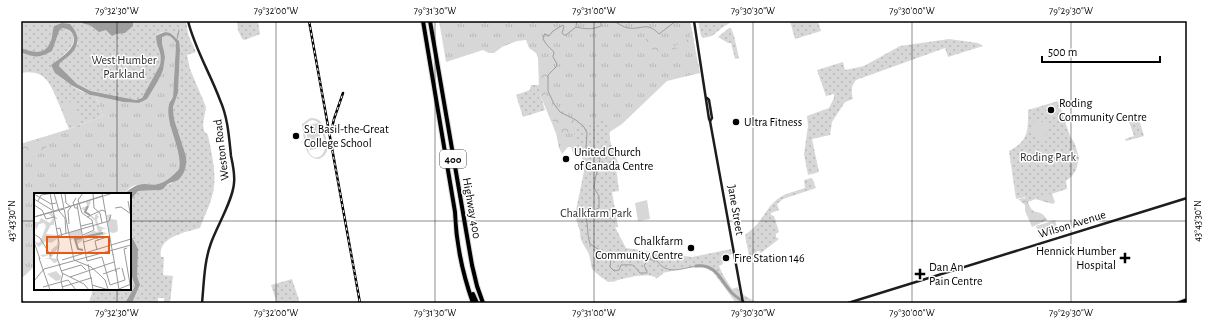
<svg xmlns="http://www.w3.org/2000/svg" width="1208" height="324" font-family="'Alegreya Sans',sans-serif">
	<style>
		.grass { fill: url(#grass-tufts) }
		.forest { fill: url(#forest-crowns) }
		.park { fill: url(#park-dots) }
		.garden { fill: #d7d7d7; fill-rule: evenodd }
		.water { fill: #9e9e9e }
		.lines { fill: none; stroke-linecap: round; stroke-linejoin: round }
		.stream { stroke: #9e9e9e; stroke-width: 1 }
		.river { stroke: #9e9e9e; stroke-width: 3 }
		.motorway-casing { stroke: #dbdbdb; stroke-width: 6 }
		.secondary { stroke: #1d1d1d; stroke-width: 2.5 }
		.motorway { stroke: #000; stroke-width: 4 }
		.rail-casing { stroke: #000; stroke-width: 2.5 }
		.rail { stroke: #fff; stroke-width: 1; stroke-dasharray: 3; stroke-linecap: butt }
		.ticks { fill: none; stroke: #000; stroke-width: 1; stroke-opacity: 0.45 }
		.poi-dot { fill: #000; stroke: #fff; stroke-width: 1.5 }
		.labels { text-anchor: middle; stroke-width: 3; stroke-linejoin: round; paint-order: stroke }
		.shield { fill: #fff; stroke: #4c4c4c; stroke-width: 1 }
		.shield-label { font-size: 11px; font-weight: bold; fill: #000 }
		.park-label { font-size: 12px; fill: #2e2e2e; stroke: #fff }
		.poi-label { font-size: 12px; fill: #000; stroke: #fff; text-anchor: start }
		.street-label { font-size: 12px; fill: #000; stroke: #fff }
		.inset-river { fill: none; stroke: #9e9e9e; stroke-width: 2 }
		.inset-road { fill: none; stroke: #999; stroke-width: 1 }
		.view { fill: #e8590c; fill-opacity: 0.15; stroke: #e8590c; stroke-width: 2 }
		.inset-edge { fill: none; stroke: #000; stroke-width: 2 }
		.neatline { fill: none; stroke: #000; stroke-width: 1.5 }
		.ticks-label { font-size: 10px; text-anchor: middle; fill: #000 }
	</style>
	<defs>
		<pattern id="grass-tufts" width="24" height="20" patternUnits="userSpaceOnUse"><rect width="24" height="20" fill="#d7d7d7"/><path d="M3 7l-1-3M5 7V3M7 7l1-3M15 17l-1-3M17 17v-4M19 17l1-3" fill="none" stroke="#b7b7b7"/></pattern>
		<pattern id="forest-crowns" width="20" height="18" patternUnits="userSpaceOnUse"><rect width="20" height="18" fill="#d7d7d7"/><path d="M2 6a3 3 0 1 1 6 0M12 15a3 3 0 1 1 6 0" fill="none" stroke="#b7b7b7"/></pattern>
		<pattern id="park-dots" width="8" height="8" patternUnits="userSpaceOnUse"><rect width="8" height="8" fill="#d7d7d7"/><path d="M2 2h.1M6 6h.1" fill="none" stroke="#b7b7b7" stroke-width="1.8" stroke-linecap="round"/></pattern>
	</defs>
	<rect width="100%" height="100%" fill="#fff"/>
	<g class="grass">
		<polygon points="439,21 690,21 700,73 667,81 622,124 574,155 571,147 568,147 562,154 559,148 556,133 541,97 539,88 538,58 536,53 529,48 526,40 517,41 502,47 494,53 489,53 483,50 446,62"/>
		<path d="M163,35c6,0 11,2 13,8l-3,54 -3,3 10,58 -1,11c-5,6 -13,13 -21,15 -12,2 -25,-4 -33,10h-90v72l-13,12 -1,-1v-133l48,-15 34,-13 -7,-20 26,6 18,1 18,-22 7,-24 -1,-6 -2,-6v-8z"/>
	</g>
	<g class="forest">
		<path d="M688,21h2l4,20 -10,3 -2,3 -19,5h-4l-11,-4 -2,-2 -1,-6 3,-2c6,8 10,5 18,10l7,-1 17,-9z"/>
		<path d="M547,67h1l10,6 -9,7 -1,10 5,13 22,18 15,7 24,116 49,23v7l-7,5 -1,-2 -18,-5 -24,10 -11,-4 -10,-9 -3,-15 -7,-12 -2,-6 8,-57 -5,-25 -8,-22 -16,3c-6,-4 -5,-8 -6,-14 -5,-14 -14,-25 -14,-40 1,-6 4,-9 8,-14z"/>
		<path d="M43,137c5,3 3,9 3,14l-9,4 -1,-3 -3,1 1,3 -6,3 -2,-3 -5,1v-13z"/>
		<path d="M1052,194l3,8 -2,2 -18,-5 -7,3c5,16 13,5 19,18l-15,7 -7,-16v-6l-7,-6z"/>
	</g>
	<g class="park">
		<path d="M21,21h165l2,13 8,18 -9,3 3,14 16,38 -3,17 1,7 4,4c3,16 8,34 6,51 -1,14 -9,28 -14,42 -14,4 -43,9 -39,29h3l-1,18 10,1 -3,27h-6v-5h-6v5h-26l8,-17 -3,-9v-5l-6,2 4,12 -10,17h-36l4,-14h37v-47l4,-2 -4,-7v-32l8,-10 23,-1 3,-1 3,-4 9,-4 10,-25 -12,-37 -1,-12 5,-14 2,-43 -3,-11 -15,-7 -6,4c0,12 7,15 4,29l-18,33 -6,2 -44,-9 -15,-7 -18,-18 1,-3 10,-8 8,-12 -8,-19 -8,4c5,1 8,2 11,7 5,11 -14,24 -22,30 2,3 3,6 5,8 8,9 29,22 40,23l7,20 -34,13c-4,-9 -7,-18 -11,-27 -8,-19 -13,-33 -37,-29z"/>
		<polygon points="237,21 258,21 260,34 245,40 242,39 238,30"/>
		<polygon points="698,21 733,21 723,27 712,36 703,38 701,36"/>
		<polygon points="790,21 818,21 821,31 795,39"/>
		<polygon points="729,28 731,28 734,36 739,58 735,59 731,43 728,43 718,37"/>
		<path d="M949,39l29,4 5,3 -35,11 -3,-9 -89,32c-5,6 -5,11 -3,19l-8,3 -13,20 -2,13 -18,4 7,33 -11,3 -4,-21 4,-28 -1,-10 22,-8 5,-10v-4l-8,2 -9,-26 26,-8 2,8 19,-4 36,-20z"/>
		<polygon points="531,85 539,85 541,97 545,110 523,117 516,95 530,90"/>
		<path d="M1058,101l12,35 5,8 4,14 -3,12 -4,6 -6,5 1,8 -41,13 -1,-5 -9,2 -7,-48c20,-10 19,-21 19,-41z"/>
		<polygon points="1138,116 1144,136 1126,141 1125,139 1134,136 1128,119"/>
		<polygon points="609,119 610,141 614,152 615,152 617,158 615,159 617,159 618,167 616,167 619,191 612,192 618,227 615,227 626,248 692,257 731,249 732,254 722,258 723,264 719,266 723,275 732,289 738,287 739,292 757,303 736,303 713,272 704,267 686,268 653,275 636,276 608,282 595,272 592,255 584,245 575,215 584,171 582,156 576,142 573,128"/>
		<path d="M812,178l4,10 -33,11 -6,5 2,6 -8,3v2l3,1 5,16 -3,2v3l3,2 -18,14 -2,-2h-2l-2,4 -6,1 -4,-21c5,-4 10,-8 14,-13 6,-8 11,-18 20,-24 7,-5 18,-7 26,-10l-1,-8z"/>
		<polygon points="292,279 300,303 277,303 271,285"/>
	</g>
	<g class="garden">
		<polygon points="73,101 81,121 69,125 61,105"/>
		<path d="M311,118c4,0 7,1 9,3 4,4 8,24 7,29 -1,5 -4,7 -8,9 -16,0 -15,-23 -17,-35 3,-1 5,-5 9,-6zM313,120c11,3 10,17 12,27 0,8 -9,15 -15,7 -3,-4 -6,-24 -5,-29l5,25 12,-2 -4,-25 -13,2 4,-4z"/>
		<path d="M1034,119l16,6 -7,18c-11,-6 -11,-12 -9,-24z"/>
		<polygon points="647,200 650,219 638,221 635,203"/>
		<polygon points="1055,220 1058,232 1040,238 1036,226"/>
	</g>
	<g class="water">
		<polygon points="83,21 133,21 133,26 125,33 116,34 112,36 106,30 99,32 90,25 85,24 82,23"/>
		<path d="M62,23l8,1c9,10 11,20 0,31 -3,3 -7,5 -10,8l-1,3 18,18 14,7 45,9 6,-2 18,-33c3,-14 -4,-17 -4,-29 11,-7 14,-4 23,5l1,9 -2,43 -5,14 1,12 12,37c1,8 -1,19 -8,24 -3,2 -7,2 -10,4 -3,2 -3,5 -7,6l-23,1 -8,10v-7h-5c2,-3 4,-4 7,-6 10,-7 16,-2 26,-4 8,-2 16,-9 21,-15 5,-21 -21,-55 -6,-72l3,-54c-3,-6 -8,-10 -14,-6v7l2,7 1,6 -2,13 -5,11 -11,18 -8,4 -16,-1 -27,-6 -6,-1 -19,-10 -16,-12 -4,-8c8,-6 28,-18 22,-30 -2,-5 -6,-6 -11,-7l-3,3 -7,20c-12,7 -18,7 -31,1v-4c11,4 23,8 29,-5 3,-5 2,-12 4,-17z"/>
		<polygon points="130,233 138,249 137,276 140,285 132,303 125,303 135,286 131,274 132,251 130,245"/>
	</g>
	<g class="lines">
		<g class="stream">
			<path d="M601,21v5c-9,4 -16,3 -25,1l-10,8h-2l-2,-2 2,-6 -1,-2 -10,6 -4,5 -4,-2 -1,1 -1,4 4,6 7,7 -1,5 4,7 -1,3 -8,8v16l6,13 6,8 16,8 8,7 3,6 -1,16 4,6 9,2 1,2 -5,21 -1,8 5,8v12l-11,5 -2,3c2,10 1,19 4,28l21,13 -1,10 4,4 5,-1 2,-5c13,0 11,-2 19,8h7v-2l-3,-5 4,-7 9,2c10,14 23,8 39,5"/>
			<path d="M613,21c5,2 10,6 15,7 14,2 19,-7 31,6l17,-13"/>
			<polyline points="576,26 577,21"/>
			<polyline points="177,39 179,30"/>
		</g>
		<path class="river" d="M696,266c21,-2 24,14 36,27 4,4 9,7 13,10"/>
		<g class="motorway-casing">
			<g id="motorway">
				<path d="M423,21l32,191c1,30 8,63 18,91"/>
				<polyline points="430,21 472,265 477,286 483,303"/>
				<polyline points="473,294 477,303"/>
				<polyline points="1179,303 1187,300"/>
			</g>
		</g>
		<g class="secondary">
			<path d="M188,21c7,28 22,52 32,79 8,18 9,37 11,56 2,9 4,19 3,27 -1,17 -17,43 -23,60 -7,19 -7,40 -9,60"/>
			<polyline points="694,21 709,119 710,121 743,303"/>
			<polyline points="707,98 709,100 712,118 710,121"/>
			<polyline points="21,301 23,303"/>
			<polyline points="848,303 1187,198"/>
		</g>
		<use href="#motorway" class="motorway"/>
		<g class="rail-casing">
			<g id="rail">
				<polyline points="309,21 360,303"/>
				<polyline points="331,133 334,119 343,93"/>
			</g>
		</g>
		<use href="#rail" class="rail"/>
	</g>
	<path class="ticks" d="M117,21v173M276,21v282M435,21v282M594,21v282M753,21v282M912,21v282M1071,21v282M21,221h14M130,221h1057M117,289v14"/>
	<g class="poi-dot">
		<circle cx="1051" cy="110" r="4"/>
		<circle cx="736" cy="122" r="4"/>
		<circle cx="296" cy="136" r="4"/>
		<circle cx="566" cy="159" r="4"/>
		<circle cx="691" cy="248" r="4"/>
		<circle cx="726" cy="258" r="4"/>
		<path d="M1123 252h4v4h4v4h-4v4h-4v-4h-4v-4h4z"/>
		<path d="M918 268h4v4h4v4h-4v4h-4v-4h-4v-4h4z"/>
	</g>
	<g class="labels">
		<rect class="shield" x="440" y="150" width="26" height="18" rx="3"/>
		<g class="shield-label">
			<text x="453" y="163">400</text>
		</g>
		<g class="park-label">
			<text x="124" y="64">West Humber<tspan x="124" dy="14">Parkland</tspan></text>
			<text x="1048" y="161">Roding Park</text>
			<text x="596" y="217">Chalkfarm Park</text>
		</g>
		<g class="poi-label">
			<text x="1059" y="107">Roding<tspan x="1059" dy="14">Community Centre</tspan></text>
			<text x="744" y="126">Ultra Fitness</text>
			<text x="304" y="133">St. Basil-the-Great<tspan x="304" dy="14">College School</tspan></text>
			<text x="574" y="156">United Church<tspan x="574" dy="14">of Canada Centre</tspan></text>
			<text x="683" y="245" text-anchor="end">Chalkfarm<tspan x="683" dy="14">Community Centre</tspan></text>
			<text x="1116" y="255" text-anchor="end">Hennick Humber<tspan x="1116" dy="14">Hospital</tspan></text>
			<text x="734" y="262">Fire Station 146</text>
			<text x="929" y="271">Dan An<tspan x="929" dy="14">Pain Centre</tspan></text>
		</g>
		<g class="street-label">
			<text transform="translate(221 150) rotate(-97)" y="4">Weston Road</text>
			<text transform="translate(472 208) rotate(80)" y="4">Highway 400</text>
			<text transform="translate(736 210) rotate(80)" y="4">Jane Street</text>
			<text transform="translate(1072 224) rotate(-17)" y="4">Wilson Avenue</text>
		</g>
	</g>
	<g transform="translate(34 193)">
		<rect width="97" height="97" fill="#fff"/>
		<path d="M47,36l1,12 -6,4 -2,-6 -4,1 -1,-7zM22,78l5,5 -1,4 -4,1 -9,-7z" fill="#d7d7d7"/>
		<path d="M55,8l2,1 -5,10 9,6v-3l4,-2 -2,3h2l-2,4 2,6 8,3h-6l2,1 -2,2 6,1 -1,1 -12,4 -5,-2 -4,4 -2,-4 11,-5 4,1 -3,-11 -14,-13 6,-2 -1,-4zM17,19l7,7h-4v6h-3l-5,9 11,1 1,13 -7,10 6,1v3l-12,5 9,-4 -4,-4h-6l5,-1v-3l-6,2 -3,-2 11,-1v-4l6,-5v-6l-6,4 -5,-2 -7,6 -5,-5v-3l3,4 3,-1 6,-16 -2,-3 -5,1 -3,6 -2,-8h5l2,-4 9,5 3,-5 -4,-4zM77,21v5l6,1 1,11 -4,2 -5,-1 -2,-17z" fill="#d7d7d7"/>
		<path class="inset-river" d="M54,13l-3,6 5,3M50,44l19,-4M48,45l-7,1 3,10 5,1"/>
		<path class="inset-road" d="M16,0l9,50 -2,15 3,8M20,0l5,18 6,7 1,16M27,0l13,67 17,7 9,8M31,0l1,10 5,4 -3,4 1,13M59,0l1,15 6,5 2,10M68,0l11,62M0,1l17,10 5,-1M42,5l-3,5 2,5h3M0,6l18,11M4,8l3,-6 13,-2M94,8l3,16M43,11l4,24M0,12l8,5 4,9 8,-2M31,15l48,-15M31,15l37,-12M81,15l6,-1 10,7M0,24l30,-8M0,24l30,-9M53,24l15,-7 4,2M47,33l12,-3M47,35l6,33M22,36l4,-1 2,9M0,41l6,4 11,18M49,42l11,-5 -2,-10 -10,-7 -4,-13 5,-7M23,43l52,-15 2,-6M0,49l6,17M50,49l12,-4 3,2M93,55l-3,1 7,41M63,57l-2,-9 15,-5M79,61l3,18M5,65l11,32M28,67l69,-21M53,68l15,-4 8,28 15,-5 -3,-12M25,71l3,9 22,11 5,6M54,71l3,15M82,77l3,20M27,78l20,-6 5,5M29,80l-2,8 2,9M69,81l17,-6M66,82l5,5 3,9M36,84l44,-15M57,84l2,13M0,88l10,-12 87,-24M58,92l17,5M9,94l25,-7 8,10M28,94l29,-9M85,96l12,-5"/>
		<path class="view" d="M13,44h62v16h-62z"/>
		<rect width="97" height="97" class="inset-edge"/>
	</g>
	<rect width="1208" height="324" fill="none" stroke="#ffffff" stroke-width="44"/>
	<path d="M1042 56v6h118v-6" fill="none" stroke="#000000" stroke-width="2"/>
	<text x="1048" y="56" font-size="12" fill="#000000" stroke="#ffffff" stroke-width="3" paint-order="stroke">500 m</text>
	<rect x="22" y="22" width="1164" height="280" class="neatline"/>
	<g class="ticks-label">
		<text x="117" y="14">79°32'30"W</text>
		<text x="276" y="14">79°32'00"W</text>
		<text x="435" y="14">79°31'30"W</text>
		<text x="594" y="14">79°31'00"W</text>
		<text x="753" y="14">79°30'30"W</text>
		<text x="912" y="14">79°30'00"W</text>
		<text x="1071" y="14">79°29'30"W</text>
		<text transform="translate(11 221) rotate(-90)" y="4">43°43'30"N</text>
		<text transform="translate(1197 221) rotate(-90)" y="4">43°43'30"N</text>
		<text x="117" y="316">79°32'30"W</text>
		<text x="276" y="316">79°32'00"W</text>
		<text x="435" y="316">79°31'30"W</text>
		<text x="594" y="316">79°31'00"W</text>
		<text x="753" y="316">79°30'30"W</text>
		<text x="912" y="316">79°30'00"W</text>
		<text x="1071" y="316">79°29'30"W</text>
	</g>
</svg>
